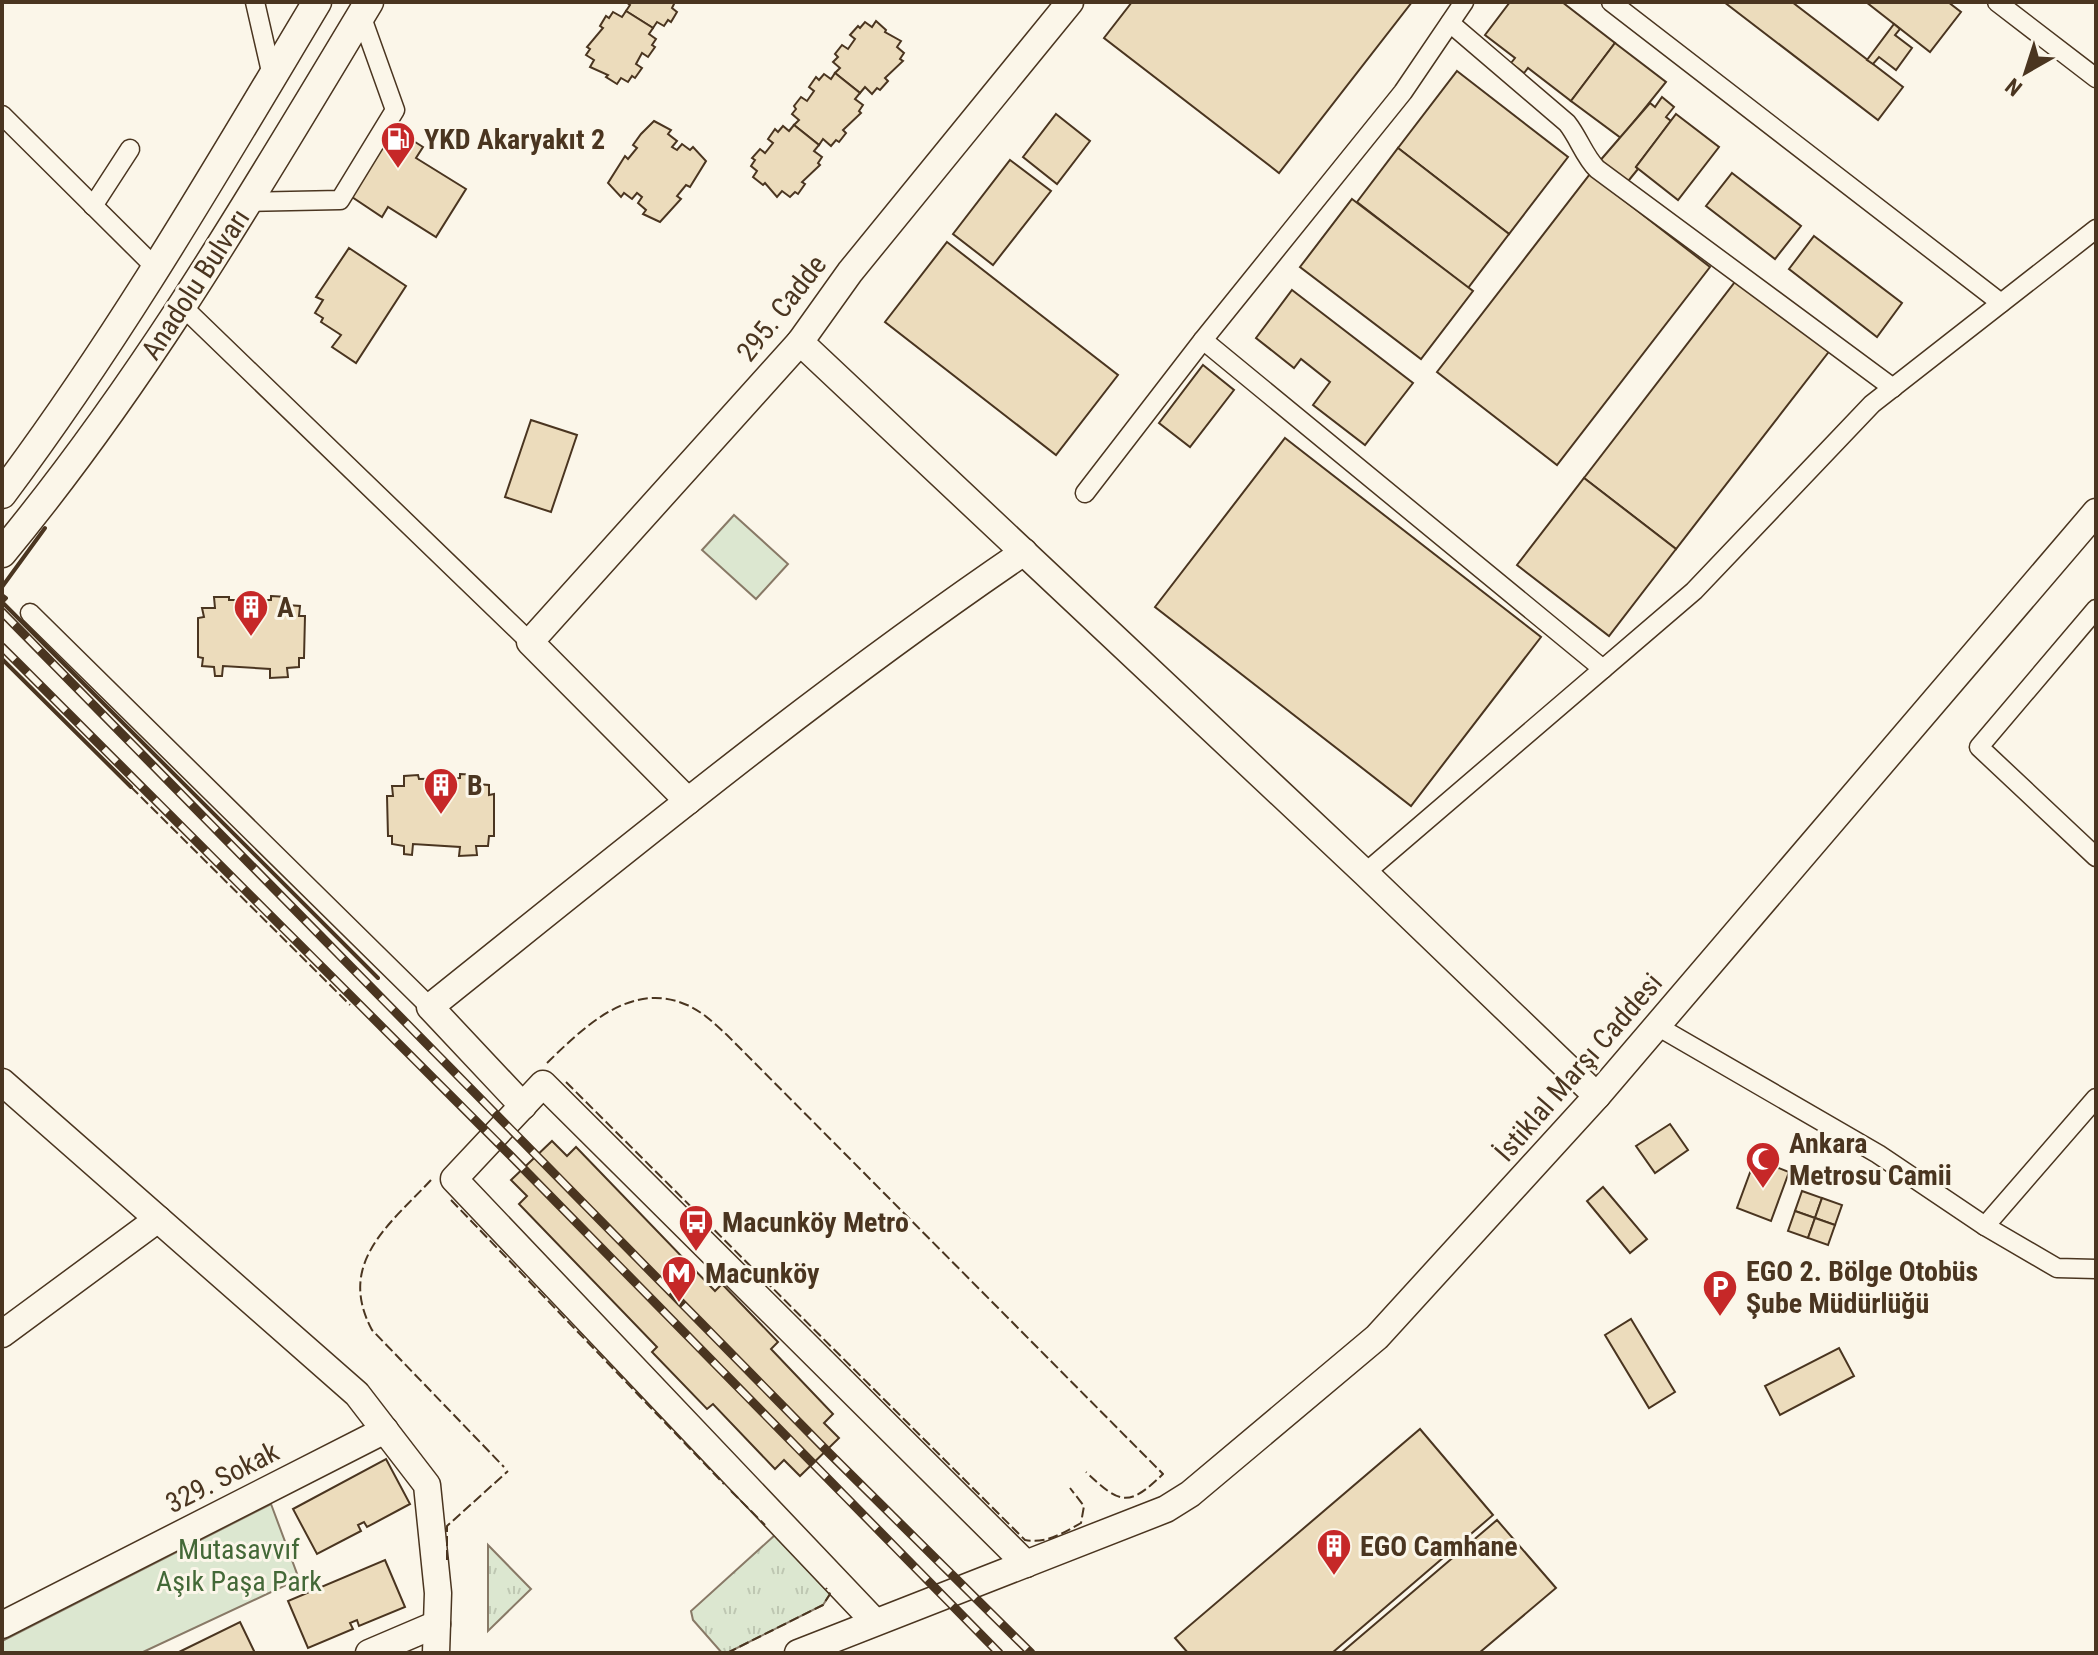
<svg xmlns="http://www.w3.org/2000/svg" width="2098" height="1655" font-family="'Roboto Condensed',sans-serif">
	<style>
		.grass { fill: url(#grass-tufts); stroke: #887966; stroke-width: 2 }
		.green { fill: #dce7d0; stroke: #887966; stroke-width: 2 }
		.building { fill: #ecdcbc; stroke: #4a3520; stroke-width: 2 }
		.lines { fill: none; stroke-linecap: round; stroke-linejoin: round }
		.street-casing { stroke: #4a3520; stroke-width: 21 }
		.secondary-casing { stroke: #4a3520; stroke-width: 29 }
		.primary-casing { stroke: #4a3520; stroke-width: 31 }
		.street { stroke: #fbf6e9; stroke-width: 18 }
		.secondary { stroke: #fbf6e9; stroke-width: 26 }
		.primary { stroke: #fbf6e9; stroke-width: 28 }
		.rail-casing { stroke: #4a3520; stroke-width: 9 }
		.rail { stroke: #fbf6e9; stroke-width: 6; stroke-dasharray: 18; stroke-linecap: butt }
		.fence { stroke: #4a3520; stroke-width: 2; stroke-dasharray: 10 4; stroke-linecap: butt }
		.wall { stroke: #4a3520; stroke-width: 4 }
		.labels { text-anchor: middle; stroke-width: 6; stroke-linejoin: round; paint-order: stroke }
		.poi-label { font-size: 28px; font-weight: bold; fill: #4a3520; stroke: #fbf6e9; text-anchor: start }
		.street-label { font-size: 28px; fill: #4a3520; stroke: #fbf6e9 }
		.park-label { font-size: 28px; fill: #436837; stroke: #fbf6e9 }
	</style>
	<defs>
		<pattern id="grass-tufts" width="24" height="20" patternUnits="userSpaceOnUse" patternTransform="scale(2)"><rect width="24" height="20" fill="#dce7d0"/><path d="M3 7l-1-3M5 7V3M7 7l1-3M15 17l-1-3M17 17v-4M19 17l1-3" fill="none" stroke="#bec7b2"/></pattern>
	</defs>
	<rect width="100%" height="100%" fill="#fbf6e9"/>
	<g class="grass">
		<polygon points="775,1535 830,1594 823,1605 727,1653 722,1653 693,1620 691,1611"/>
		<polygon points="488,1545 531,1589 488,1631"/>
	</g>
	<g class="green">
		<polygon points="734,515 788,564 756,599 702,550"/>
		<polygon points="271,1504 299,1579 141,1653 2,1653 2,1641"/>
	</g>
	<g class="building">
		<polygon points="626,2 675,2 672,8 677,12 671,22 668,20 664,26 657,22 653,28 626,11 630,5"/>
		<polygon points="1132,2 1412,2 1279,173 1104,38"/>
		<polygon points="1510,2 1562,2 1615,43 1571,101 1528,68 1524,73 1511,63 1515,58 1485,35"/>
		<polygon points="1724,2 1792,2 1903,87 1878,120"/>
		<polygon points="1866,2 1948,2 1961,12 1930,52"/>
		<polygon points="626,11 653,28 649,34 656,39 652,45 655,47 648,57 642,53 636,64 642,68 635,78 632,76 628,82 621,78 617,84 606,77 608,75 590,67 594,60 586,55 590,49 587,47 603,28 600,26 606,16 609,18 613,12 622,17"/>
		<polygon points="876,21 886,30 885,32 901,41 897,47 904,53 900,59 903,61 885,78 888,81 880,90 877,88 872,94 865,87 860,93 835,73 840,68 833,62 838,57 835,54 842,45 848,49 855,39 850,35 858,26 860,28 865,22 872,27"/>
		<polygon points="1894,24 1900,29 1895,35 1912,48 1896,70 1879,57 1873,64 1867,60"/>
		<polygon points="1615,43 1666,82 1621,138 1571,101"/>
		<polygon points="1457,71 1568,157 1509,234 1398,148"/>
		<polygon points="835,73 860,93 855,99 863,105 859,111 861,113 843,130 846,133 839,142 836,140 831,146 823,139 819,145 794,125 799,120 792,114 796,109 794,106 801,97 807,101 814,91 809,87 816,77 819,80 824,74 831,79"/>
		<polygon points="1662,97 1674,107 1666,117 1671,121 1636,167 1638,169 1625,185 1598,163 1650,103 1655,107"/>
		<polygon points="1056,114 1090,141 1057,184 1023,157"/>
		<polygon points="1676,114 1719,147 1678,200 1636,167"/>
		<polygon points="654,121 671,130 668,134 677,141 672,147 677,150 682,144 690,150 693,147 706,161 690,187 686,185 677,196 681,199 660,222 643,214 646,210 638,203 642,197 637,193 632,199 624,193 621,197 608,183 625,156 628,159 637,148 633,145 641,134"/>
		<polygon points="385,123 423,147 416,158 466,189 436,237 388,207 382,217 343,191"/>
		<polygon points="794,125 819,145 814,151 822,157 818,163 820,165 802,182 805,184 798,194 795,192 790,197 782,191 777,197 765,183 763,185 753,177 757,171 751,166 755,160 752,158 760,149 765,153 773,143 768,139 775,129 778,132 783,126 789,131"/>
		<polygon points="1398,148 1509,234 1468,288 1357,202"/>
		<polygon points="1010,160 1051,191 993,265 953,234"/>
		<polygon points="1732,173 1801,226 1775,259 1706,206"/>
		<polygon points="1590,174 1710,267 1557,465 1437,372"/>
		<polygon points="1352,199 1473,291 1421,359 1300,267"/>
		<polygon points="1814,236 1902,303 1877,337 1789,269"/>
		<polygon points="947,242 1118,375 1056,455 885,322"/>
		<polygon points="349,248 406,286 356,363 332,347 341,335 321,322 323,318 315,313 323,300 316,297"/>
		<polygon points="1738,278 1831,349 1676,549 1584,478"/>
		<polygon points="1292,290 1413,383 1365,445 1313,405 1330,382 1301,359 1294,368 1256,338"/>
		<polygon points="1203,365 1234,390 1190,447 1159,423"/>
		<polygon points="531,420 577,435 551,512 505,497"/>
		<polygon points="1285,438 1541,637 1411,806 1155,607"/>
		<polygon points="1584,478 1676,549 1609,636 1517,565"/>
		<polygon points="271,596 287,597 287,605 300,606 299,616 305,616 304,658 299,658 299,667 287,668 288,677 270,678 270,669 223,666 222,676 215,676 214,667 202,666 203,658 198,657 198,618 204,617 202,608 215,608 214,597 229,597 229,600 271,600"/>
		<polygon points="460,774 476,775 476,784 489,785 489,795 494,794 494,836 489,836 488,846 476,846 477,855 459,856 460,847 413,844 412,855 404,854 404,846 392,844 392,836 388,836 387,796 393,796 392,786 404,786 404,776 418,775 419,779 460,778"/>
		<polygon points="1670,1124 1688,1150 1655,1173 1636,1146"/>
		<polygon points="552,1141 567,1156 576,1147 715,1291 722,1284 778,1342 771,1349 833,1414 824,1423 839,1438 800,1476 784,1460 775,1469 713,1404 707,1409 652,1352 657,1347 519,1204 527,1196 511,1180"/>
		<polygon points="1755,1159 1789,1172 1771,1221 1737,1208"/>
		<polygon points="1603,1187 1647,1239 1630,1253 1587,1201"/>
		<polygon points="1802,1191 1822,1198 1815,1218 1795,1211"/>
		<polygon points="1822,1198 1842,1205 1835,1225 1815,1218"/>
		<polygon points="1795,1211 1815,1218 1808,1238 1788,1231"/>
		<polygon points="1815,1218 1835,1225 1828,1245 1808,1238"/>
		<polygon points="1631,1319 1675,1392 1649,1408 1605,1335"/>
		<polygon points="1839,1348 1854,1376 1780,1415 1765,1386"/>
		<polygon points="1420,1429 1493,1515 1332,1653 1188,1653 1175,1638"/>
		<polygon points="386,1459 410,1504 367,1527 364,1522 358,1525 361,1531 317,1554 293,1509"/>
		<polygon points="1497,1520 1556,1588 1479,1653 1341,1653"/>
		<polygon points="385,1560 405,1607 359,1626 357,1620 350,1623 353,1629 308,1648 288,1601"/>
		<polygon points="240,1622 255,1653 177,1653"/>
	</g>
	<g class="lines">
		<g class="street-casing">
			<g id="street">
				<polyline points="255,2 272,76"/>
				<polyline points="1611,2 2001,303"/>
				<polyline points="1997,2 2096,78"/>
				<path d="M1450,23l117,100c12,15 17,33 30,46l296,219"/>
				<polyline points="2,115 157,269"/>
				<polyline points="248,202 340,200 395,110 361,15"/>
				<polyline points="93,206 130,149"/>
				<polyline points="183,307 530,642"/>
				<polyline points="1203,340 1603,669"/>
				<polyline points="1085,493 1203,340 1403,92 1464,2"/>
				<polyline points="2096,609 1979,747 2096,857"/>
				<polyline points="30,613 430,1007"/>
				<polyline points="1365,873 1694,591 1872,404 2096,229"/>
				<polyline points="1657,1026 1878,1154 1985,1226 2057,1268 2096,1269"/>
				<polyline points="1985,1226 2096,1098"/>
			</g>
		</g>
		<g class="secondary-casing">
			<g id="secondary">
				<polyline points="800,342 1365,873 1597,1096"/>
				<polyline points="688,801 530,642 800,342 850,272 1070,2"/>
				<polyline points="2,1082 357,1394 427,1485 438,1593 436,1653"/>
				<path d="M523,1106l-93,-99c195,-156 388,-315 594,-455"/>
				<polyline points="2,1334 158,1219"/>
				<polyline points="875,1622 454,1179 543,1084 1026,1564"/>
				<polyline points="2,1625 385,1430"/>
				<polyline points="369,1653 437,1624"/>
				<polyline points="798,1653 1166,1509 1190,1494 1377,1337 1597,1096 2096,512"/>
			</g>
		</g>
		<g class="primary-casing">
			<g id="primary">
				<path d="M2,494c117,-156 215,-325 315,-492"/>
				<path d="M2,553c142,-171 253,-362 367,-551"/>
			</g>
		</g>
		<use href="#street" class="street"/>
		<use href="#secondary" class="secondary"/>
		<use href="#primary" class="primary"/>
		<g class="rail-casing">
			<g id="rail">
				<polyline points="2,612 830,1454 1031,1653"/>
				<polyline points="2,647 509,1154 999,1653"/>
			</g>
		</g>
		<use href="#rail" class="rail"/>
		<g class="fence">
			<polyline points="131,787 350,1005"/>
			<path d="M547,1063c37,-36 84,-83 140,-58 16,7 28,19 40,30l436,439c-35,34 -43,30 -77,-2"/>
			<path d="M566,1082l459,458c21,4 38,-7 56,-17l3,-17 -14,-18"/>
			<path d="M431,1180c-41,44 -95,83 -59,150l132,137"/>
			<polyline points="451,1200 724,1484"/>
			<polyline points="731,1491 765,1525"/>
			<polyline points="447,1560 447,1526 508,1471"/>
			<polyline points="727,1653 823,1605 830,1594 826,1588"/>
		</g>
		<g class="wall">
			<polyline points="2,587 45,528"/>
			<polyline points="2,595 6,598 2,602 378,978"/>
			<polyline points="2,659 131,787"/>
		</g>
	</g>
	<defs>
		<g id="fuel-pin" transform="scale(1.8)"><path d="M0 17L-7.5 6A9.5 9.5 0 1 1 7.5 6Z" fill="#c62828" stroke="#fbf6e9"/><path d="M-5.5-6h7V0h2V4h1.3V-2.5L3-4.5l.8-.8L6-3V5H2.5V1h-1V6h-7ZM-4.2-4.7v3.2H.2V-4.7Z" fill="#fff"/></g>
		<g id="building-pin" transform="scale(1.8)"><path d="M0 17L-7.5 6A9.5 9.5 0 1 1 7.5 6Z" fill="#c62828" stroke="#fbf6e9"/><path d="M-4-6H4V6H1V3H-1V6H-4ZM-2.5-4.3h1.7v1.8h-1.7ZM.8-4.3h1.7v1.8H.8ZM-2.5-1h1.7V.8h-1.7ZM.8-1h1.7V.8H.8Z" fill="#fff"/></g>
		<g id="mosque-pin" transform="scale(1.8)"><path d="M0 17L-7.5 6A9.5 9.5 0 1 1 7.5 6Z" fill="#c62828" stroke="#fbf6e9"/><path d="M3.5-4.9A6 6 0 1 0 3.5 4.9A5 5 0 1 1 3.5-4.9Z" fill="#fff"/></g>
		<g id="bus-pin" transform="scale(1.8)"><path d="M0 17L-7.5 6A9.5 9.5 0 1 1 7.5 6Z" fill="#c62828" stroke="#fbf6e9"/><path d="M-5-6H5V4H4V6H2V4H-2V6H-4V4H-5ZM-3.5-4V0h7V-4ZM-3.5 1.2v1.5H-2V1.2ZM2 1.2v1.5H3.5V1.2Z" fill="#fff"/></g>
		<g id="metro-pin" transform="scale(1.8)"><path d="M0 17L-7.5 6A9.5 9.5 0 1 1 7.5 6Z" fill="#c62828" stroke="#fbf6e9"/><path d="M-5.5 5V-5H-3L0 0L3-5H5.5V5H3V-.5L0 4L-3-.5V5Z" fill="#fff"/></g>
		<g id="parking-pin" transform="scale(1.8)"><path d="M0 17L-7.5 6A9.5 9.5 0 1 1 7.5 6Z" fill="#c62828" stroke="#fbf6e9"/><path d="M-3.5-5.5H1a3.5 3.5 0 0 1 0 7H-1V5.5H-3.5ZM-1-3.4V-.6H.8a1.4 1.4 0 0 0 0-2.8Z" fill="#fff"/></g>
	</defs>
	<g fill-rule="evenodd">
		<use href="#fuel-pin" x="398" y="139"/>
		<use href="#building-pin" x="251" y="607"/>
		<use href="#building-pin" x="441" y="785"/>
		<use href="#mosque-pin" x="1763" y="1159"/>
		<use href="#bus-pin" x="696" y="1222"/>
		<use href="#metro-pin" x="679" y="1273"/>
		<use href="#parking-pin" x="1720" y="1287"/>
		<use href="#building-pin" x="1334" y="1546"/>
	</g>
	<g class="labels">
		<g class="poi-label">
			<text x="424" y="149">YKD Akaryakıt 2</text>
			<text x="277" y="617">A</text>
			<text x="467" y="795">B</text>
			<text x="1789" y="1153">Ankara<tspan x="1789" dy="32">Metrosu Camii</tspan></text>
			<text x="722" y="1232">Macunköy Metro</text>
			<text x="1746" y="1281">EGO 2. Bölge Otobüs<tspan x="1746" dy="32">Şube Müdürlüğü</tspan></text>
			<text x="705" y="1283">Macunköy</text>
			<text x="1360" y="1556">EGO Camhane</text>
		</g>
		<g class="street-label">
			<text transform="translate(195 284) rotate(-57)" y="10">Anadolu Bulvarı</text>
			<text transform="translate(781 308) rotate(-52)" y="10">295. Cadde</text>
			<text transform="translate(1578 1067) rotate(-49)" y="10">İstiklal Marşı Caddesi</text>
			<text transform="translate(222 1477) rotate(-27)" y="10">329. Sokak</text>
		</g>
		<g class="park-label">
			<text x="239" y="1559">Mutasavvıf<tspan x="239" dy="32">Aşık Paşa Park</tspan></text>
		</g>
	</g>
	<rect width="2098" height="1655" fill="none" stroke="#4a3520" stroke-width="8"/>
	<g transform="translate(2026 72) rotate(219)" stroke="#fbf6e9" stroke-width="6" paint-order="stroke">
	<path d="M0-6L14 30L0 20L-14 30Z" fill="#4a3520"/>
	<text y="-12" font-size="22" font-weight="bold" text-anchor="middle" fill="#4a3520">N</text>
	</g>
</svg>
